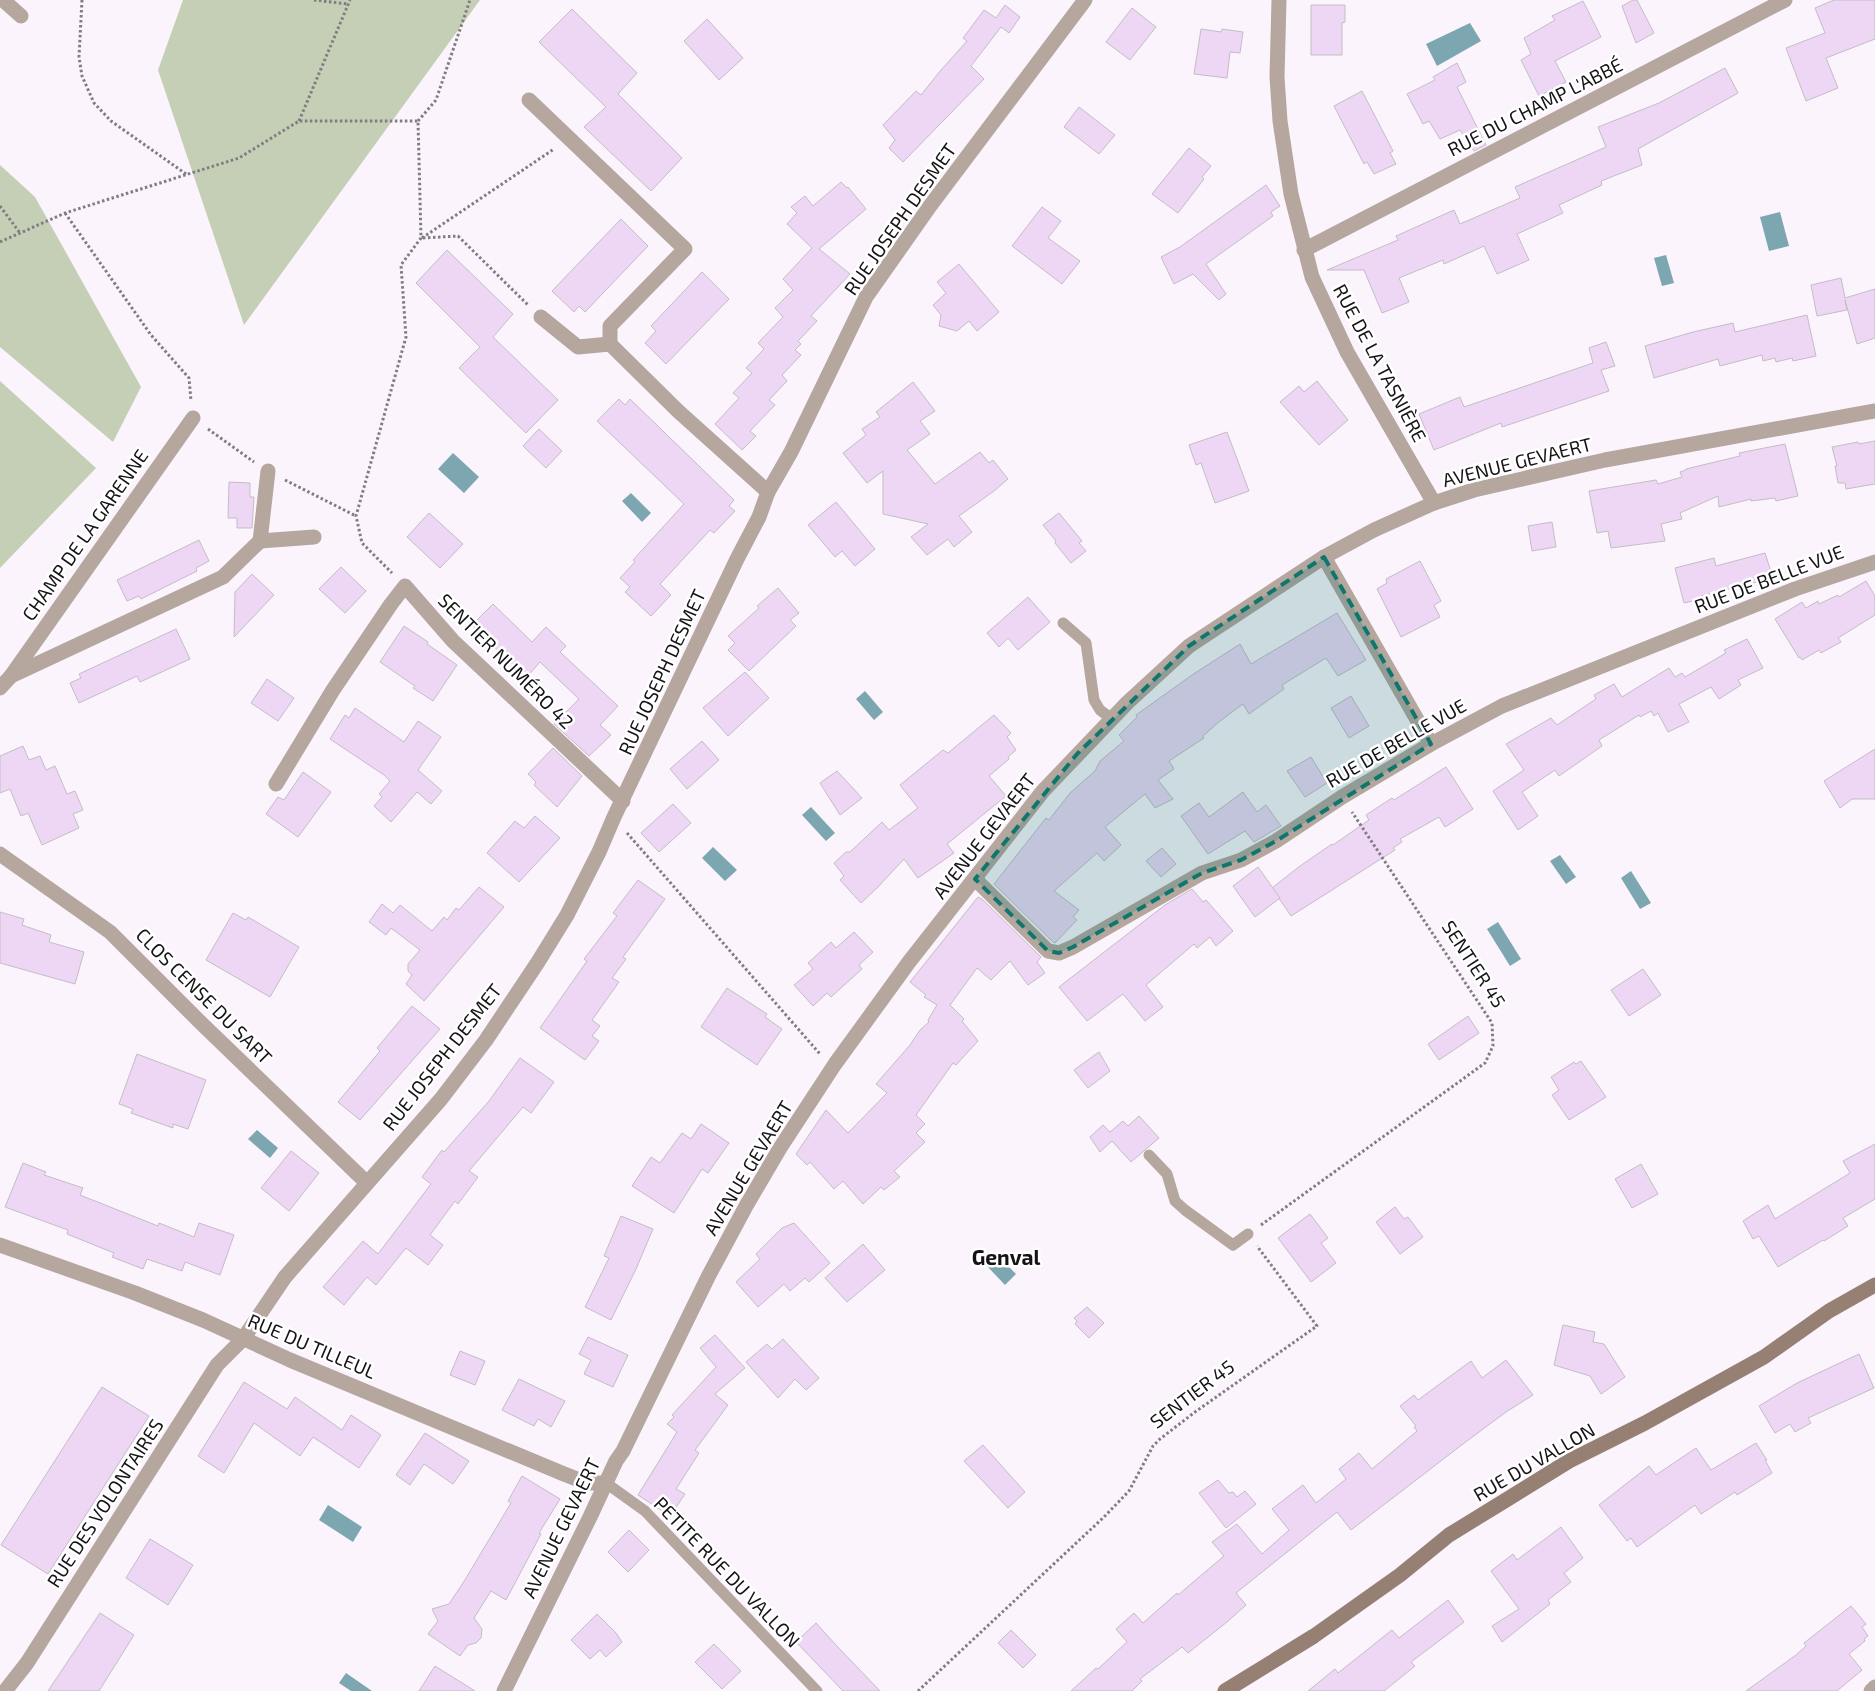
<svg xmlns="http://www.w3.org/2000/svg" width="1875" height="1691" font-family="'Exo 2',sans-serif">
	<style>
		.green { fill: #c5cfb6 }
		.water { fill: #7ca6b0 }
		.building { fill: #eed7f5; stroke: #c3bdc5 }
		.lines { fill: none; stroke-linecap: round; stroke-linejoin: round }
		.path { stroke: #817c82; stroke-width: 3; stroke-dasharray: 2.5 2.5; stroke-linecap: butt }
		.lane { stroke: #b5a69e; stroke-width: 11 }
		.street { stroke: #b5a69e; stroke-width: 15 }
		.secondary { stroke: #958073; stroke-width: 15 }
		.marked { fill: #0f766e; fill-opacity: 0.2; stroke: #0f766e; stroke-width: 4; stroke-dasharray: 10 6; stroke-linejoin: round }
		.labels { text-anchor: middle; stroke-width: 5; stroke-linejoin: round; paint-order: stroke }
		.street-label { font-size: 19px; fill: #151316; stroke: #fff }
		.quarter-label { font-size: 21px; font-weight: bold; fill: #151316; stroke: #fff }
	</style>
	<rect width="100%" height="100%" fill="#fbf4fd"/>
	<g class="green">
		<polygon points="183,0 480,0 244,325 158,70"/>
		<polygon points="0,165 35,197 141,387 113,442 0,347"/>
		<polygon points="0,381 96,468 0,568"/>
	</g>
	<g class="water">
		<polygon points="1470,23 1481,41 1437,66 1426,44"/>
		<polygon points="1780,212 1789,246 1769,251 1760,217"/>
		<polygon points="1666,255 1674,283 1662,286 1654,258"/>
		<polygon points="453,453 479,477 464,493 438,469"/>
		<polygon points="631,493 651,513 642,522 622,501"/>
		<polygon points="865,691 883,712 874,720 856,699"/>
		<polygon points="811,807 835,833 826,841 802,815"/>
		<polygon points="713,847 737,870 725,881 702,858"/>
		<polygon points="1560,855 1576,877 1566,884 1550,861"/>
		<polygon points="1631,871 1651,903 1640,909 1621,878"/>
		<polygon points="1498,922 1521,959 1510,966 1487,929"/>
		<polygon points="257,1130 278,1148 270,1158 248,1139"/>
		<polygon points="996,1254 1016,1274 1005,1285 985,1264"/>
		<polygon points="328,1505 362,1527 353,1542 319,1520"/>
		<polygon points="346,1673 372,1691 351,1691 339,1683"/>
	</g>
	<g class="building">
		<polygon points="1633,0 1637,0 1654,33 1636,43 1622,6"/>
		<polygon points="1834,0 1875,0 1875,39 1826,58 1838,88 1806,101 1786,48 1825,33 1815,8"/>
		<polygon points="1583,1 1601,37 1555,61 1566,82 1539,96 1521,60 1531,54 1524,38 1555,20 1552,16"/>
		<polygon points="1005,5 1020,17 1009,33 1001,27 971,66 984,79 903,162 889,148 895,140 883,125 916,91 921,95 941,70 967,41 963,38 984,10 996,18"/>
		<polygon points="1311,5 1345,5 1345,22 1342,23 1342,55 1311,55"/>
		<polygon points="1132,8 1156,27 1130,60 1106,42"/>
		<polygon points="572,9 637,73 618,94 682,158 651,191 584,127 606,107 539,42"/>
		<polygon points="707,19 743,58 719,80 684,41"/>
		<polygon points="1201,29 1221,32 1222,29 1243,32 1240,53 1230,52 1227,78 1194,74"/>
		<polygon points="1457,63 1466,82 1457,87 1486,145 1474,151 1460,130 1440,139 1429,121 1423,124 1407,94 1435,80 1433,77"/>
		<polygon points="1725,68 1738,93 1638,149 1642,165 1601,181 1602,185 1559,205 1563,213 1517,234 1529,260 1497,274 1484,246 1444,264 1443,260 1399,278 1409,302 1382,313 1364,270 1327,270 1398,240 1396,236 1454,210 1460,224 1520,198 1515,187 1606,147 1598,127 1659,103"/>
		<polygon points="1362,91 1393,151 1390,153 1396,164 1374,174 1367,162 1364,164 1334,106"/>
		<polygon points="1079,107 1115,135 1099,154 1064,127"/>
		<polygon points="1189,148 1211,166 1202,177 1204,179 1178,213 1152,194"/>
		<polygon points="841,182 847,188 848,187 866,209 819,249 850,274 811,316 817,321 798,341 801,344 795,350 801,355 782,375 787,381 769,400 775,405 750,431 756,436 742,450 715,424 739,398 733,393 752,373 746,368 764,349 758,343 783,317 775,308 793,290 783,279 812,248 787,224 797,213 791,207 805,196 813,206"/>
		<polygon points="1266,185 1280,206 1271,212 1273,216 1206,264 1226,294 1219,300 1193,274 1174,284 1161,257 1180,247"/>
		<polygon points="1042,207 1061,221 1048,238 1080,261 1062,284 1012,246"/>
		<polygon points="621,219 648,246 585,312 579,306 574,312 552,291"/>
		<polygon points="447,250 513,314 493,337 558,400 526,433 459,368 480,347 416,283"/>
		<polygon points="959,264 999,312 977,331 969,321 957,331 939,326 941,315 933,305 946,293 937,282"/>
		<polygon points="702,272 729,299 666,364 645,343 656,331 651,326"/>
		<polygon points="1841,278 1845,298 1875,289 1875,338 1857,344 1845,300 1847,310 1817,316 1811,285"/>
		<polygon points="1807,315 1816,356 1793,361 1792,358 1776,362 1775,358 1763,361 1762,355 1720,366 1718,359 1654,378 1645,346 1693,332 1733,323 1735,332"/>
		<polygon points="1606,342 1615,366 1601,370 1609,391 1502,427 1501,423 1434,450 1419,414 1460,397 1464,407 1593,363 1589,348"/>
		<polygon points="1317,381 1348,420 1319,445 1280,402 1299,386 1304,392"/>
		<polygon points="913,382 935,411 920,421 930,434 907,450 935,484 980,452 989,463 993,460 1008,479 994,491 959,516 972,532 954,547 948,539 927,555 911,537 928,524 883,514 883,471 867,483 843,453 866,435 862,429 880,417 876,412"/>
		<polygon points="619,399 625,405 630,399 734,500 729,506 735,511 714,533 710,530 660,584 671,595 651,616 625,592 630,587 620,578 635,562 633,560 684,504 597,421"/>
		<polygon points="539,429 562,451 546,468 523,446"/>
		<polygon points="1227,432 1249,491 1215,503 1201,463 1196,465 1189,445"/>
		<polygon points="1875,441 1875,484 1846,489 1845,483 1838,483 1835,466 1837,466 1832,447 1858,442 1859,444"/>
		<polygon points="1785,444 1798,496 1776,501 1775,498 1751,501 1751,499 1719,507 1718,496 1680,513 1682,519 1661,524 1665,541 1611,548 1608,531 1597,533 1589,491 1656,480 1658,484 1682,477 1680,472 1686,470 1686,469 1740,456 1739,453"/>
		<polygon points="229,482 250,483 250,497 254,497 252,528 237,528 237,518 228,518"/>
		<polygon points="836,502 875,549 855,566 842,551 835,557 808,525"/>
		<polygon points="429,513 463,544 440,568 407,537"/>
		<polygon points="1059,513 1082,541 1079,543 1086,551 1071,563 1055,543 1056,541 1043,525"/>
		<polygon points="1552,522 1556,547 1532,551 1528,526"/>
		<polygon points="199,540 209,561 196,568 197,571 141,599 139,596 127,601 117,580"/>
		<polygon points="1765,553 1773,578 1701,596 1701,599 1684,603 1675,568 1714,558 1716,566"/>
		<polygon points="1420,561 1441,601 1434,605 1440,617 1401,637 1377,589 1387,583 1386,579"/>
		<polygon points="341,567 366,591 345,613 319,589"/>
		<polygon points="252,574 274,595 234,637 235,592"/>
		<polygon points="1866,581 1875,596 1875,615 1838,638 1841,642 1821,653 1819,650 1802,660 1800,657 1799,658 1775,619 1802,602 1806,608 1818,601 1819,604 1838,595 1839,597"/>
		<polygon points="778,588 799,613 790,620 796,626 749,671 728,650 735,643 728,636 759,608 757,606"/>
		<polygon points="1028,597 1050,622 1018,650 1008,638 999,647 987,633"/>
		<polygon points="493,604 532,642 546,627 566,646 560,652 618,706 600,725 611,735 589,756 554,724 579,699 540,662 526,678 472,625"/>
		<polygon points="1337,613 1366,660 1338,676 1326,658 1282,685 1284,689 1249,714 1243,704 1220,721 1203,736 1204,738 1169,761 1174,769 1158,780 1173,799 1155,808 1145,794 1105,827 1121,845 1104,861 1097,853 1054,891 1079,910 1073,917 1077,920 1055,943 1053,942 994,884 1046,818 1049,820 1070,793 1095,771 1100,761 1124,741 1119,735 1137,717 1136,715 1192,675 1240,644 1251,664"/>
		<polygon points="404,626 428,642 427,644 457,665 433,701 413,688 415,686 380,662"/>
		<polygon points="176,629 190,659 140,682 137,676 79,703 70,683 81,678 79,674"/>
		<polygon points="1747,639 1763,668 1738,680 1741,685 1719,699 1711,687 1679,704 1689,722 1668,732 1658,713 1654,716 1651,711 1640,717 1639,715 1599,740 1602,746 1559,776 1555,770 1522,792 1538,816 1518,830 1493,791 1524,770 1506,744 1551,718 1557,725 1596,699 1594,695 1614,684 1622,697 1669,668 1675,677 1682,673 1685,677 1726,653 1724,650"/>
		<polygon points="745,672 769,698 728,736 703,708"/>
		<polygon points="267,679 294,698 278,721 251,703"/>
		<polygon points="1351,696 1369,726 1349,738 1331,708"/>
		<polygon points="355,708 404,742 418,721 441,737 418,770 442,791 431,804 417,792 391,822 374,806 382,797 379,794 390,781 384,775 330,739 345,715 349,718"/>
		<polygon points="994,715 1011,733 1007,737 1016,750 1008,757 1009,759 989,776 1006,796 947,844 954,853 918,878 904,859 877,888 861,903 840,880 844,876 834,863 846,852 850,852 882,822 889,830 918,808 900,785 943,750 948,753"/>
		<polygon points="702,741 719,760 687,789 670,769"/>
		<polygon points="23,746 29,760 40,756 46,770 55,766 67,794 75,791 83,810 73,814 79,828 42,845 28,813 21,816 10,789 0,793 0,756"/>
		<polygon points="553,748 582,776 557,807 534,785 536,782 528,774"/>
		<polygon points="1875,749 1875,799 1852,799 1840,808 1824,781"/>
		<polygon points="1311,757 1327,783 1305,797 1287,771"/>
		<polygon points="1446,767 1473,809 1445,827 1439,817 1400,839 1402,842 1393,848 1395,850 1291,916 1272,888 1300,866 1332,844 1333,845 1369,820 1366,815 1392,798 1394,800"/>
		<polygon points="837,771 862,798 840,815 820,783"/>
		<polygon points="303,772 331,792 298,837 266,814 278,797 284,800"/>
		<polygon points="1243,792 1257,812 1266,805 1281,826 1254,842 1245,831 1208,854 1181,816 1199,803 1209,817"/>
		<polygon points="673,804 691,823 659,852 641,833"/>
		<polygon points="535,816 560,838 519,882 487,853 515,821 524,828"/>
		<polygon points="1162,848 1176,864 1161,877 1146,861"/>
		<polygon points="1258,867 1280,898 1255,917 1233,886"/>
		<polygon points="638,880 665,899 623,957 626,959 612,978 619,982 592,1020 600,1026 592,1036 599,1041 585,1060 540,1028 587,961 584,959 617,916 613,913"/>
		<polygon points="479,887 504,907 424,1001 406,984 412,975 408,971 408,964 420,950 391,928 386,935 369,922 382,904 393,913 400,905 432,931 444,917 447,920 456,908 459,910"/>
		<polygon points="1192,889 1203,902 1206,900 1233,931 1216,946 1210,937 1197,948 1194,944 1146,985 1163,1007 1145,1021 1123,994 1087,1021 1059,987 1165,905"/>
		<polygon points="978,897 982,899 1041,957 1037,962 1045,973 1028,985 1010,961 991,980 977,968 950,1005 964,1019 962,1021 978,1041 956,1065 953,1063 916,1115 925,1124 916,1133 925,1142 894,1171 900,1177 884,1190 881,1187 863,1204 843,1181 834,1189 810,1162 807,1165 796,1154 826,1110 848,1133 887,1093 876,1084 910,1045 920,1030 929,1022 928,1020 937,1005 924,997 926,995 910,982"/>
		<polygon points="0,912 24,919 22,925 51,935 49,942 84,952 75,984 0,963"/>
		<polygon points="233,913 246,920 248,917 299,947 270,997 206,960"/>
		<polygon points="854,932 873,952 859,965 862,969 831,997 827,993 813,1006 794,985 813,969 808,963 831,942 836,948"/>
		<polygon points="1643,969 1661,995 1629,1016 1611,990"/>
		<polygon points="727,988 767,1014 765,1017 782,1029 757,1065 701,1027"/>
		<polygon points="412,1006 440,1029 360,1120 338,1102 380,1051 377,1048"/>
		<polygon points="1468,1016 1479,1033 1439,1060 1428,1044"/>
		<polygon points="1099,1052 1110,1071 1088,1088 1074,1070"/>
		<polygon points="137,1054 206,1080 188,1129 173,1124 173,1128 131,1113 133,1109 119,1104"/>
		<polygon points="520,1058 554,1082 531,1113 523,1107 469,1171 478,1177 458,1204 455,1201 430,1235 443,1245 428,1265 406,1248 376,1285 367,1277 344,1305 323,1287 363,1241 378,1254 431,1184 422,1177 442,1150 444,1152 489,1101"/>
		<polygon points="1581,1061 1606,1097 1569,1120 1552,1095 1559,1090 1551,1077 1574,1062 1576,1064"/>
		<polygon points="1139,1116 1159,1138 1131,1162 1112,1141 1100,1152 1090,1137 1103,1125 1110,1132 1123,1121 1128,1126"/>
		<polygon points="701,1124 729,1143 708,1173 702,1169 674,1213 632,1186 651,1157 660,1163 682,1133 691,1139"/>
		<polygon points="1875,1144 1875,1199 1843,1218 1848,1226 1824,1241 1823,1240 1778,1267 1759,1236 1753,1239 1743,1221 1768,1205 1775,1219 1850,1173 1843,1161"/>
		<polygon points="291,1151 319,1173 289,1211 261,1188"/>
		<polygon points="23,1163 46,1172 44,1175 83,1188 80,1195 158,1226 159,1223 194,1237 199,1223 234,1235 220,1275 185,1262 182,1271 147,1259 143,1269 112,1257 114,1253 67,1234 68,1230 5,1207"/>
		<polygon points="1641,1164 1658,1194 1632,1208 1615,1179"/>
		<polygon points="1395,1207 1404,1219 1408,1217 1423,1237 1400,1254 1376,1222"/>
		<polygon points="1310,1214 1328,1238 1321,1243 1336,1263 1311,1282 1278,1238"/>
		<polygon points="621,1216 653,1229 636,1269 611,1320 585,1307 609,1258 604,1256"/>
		<polygon points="794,1223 830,1263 809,1282 805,1278 790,1291 784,1284 758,1307 736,1282 760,1259 756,1254 782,1228"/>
		<polygon points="863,1244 885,1270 847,1302 825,1278"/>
		<polygon points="1087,1307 1104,1323 1089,1338 1075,1324 1077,1321 1074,1318"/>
		<polygon points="1563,1325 1595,1332 1593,1342 1604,1344 1625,1377 1601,1394 1590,1376 1554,1365"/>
		<polygon points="715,1335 745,1368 715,1394 728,1405 695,1450 699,1453 676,1489 685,1494 670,1516 638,1495 677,1432 667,1424 674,1417 672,1415 716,1367 700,1348"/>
		<polygon points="588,1337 628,1355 613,1387 584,1374 591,1360 579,1354"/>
		<polygon points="783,1339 819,1378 806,1390 795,1379 778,1398 746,1362 767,1344 772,1349"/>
		<polygon points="460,1351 485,1361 475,1385 450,1375"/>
		<polygon points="1859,1354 1874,1388 1808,1418 1811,1423 1795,1432 1790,1424 1775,1433 1759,1406 1797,1383"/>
		<polygon points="1506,1360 1533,1395 1506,1412 1463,1444 1351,1530 1337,1512 1236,1593 1246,1605 1227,1622 1188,1653 1182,1647 1140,1679 1142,1681 1132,1691 1071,1691 1096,1668 1098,1669 1127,1642 1116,1629 1134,1613 1143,1623 1177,1593 1178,1595 1224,1556 1212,1542 1237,1524 1262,1554 1289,1530 1272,1509 1303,1485 1316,1503 1346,1479 1339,1469 1359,1453 1372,1469 1417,1431 1414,1427 1416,1426 1400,1406 1414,1395 1418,1400 1471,1361 1482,1378"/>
		<polygon points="519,1379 565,1401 551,1427 538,1419 534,1426 502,1410"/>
		<polygon points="244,1382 287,1409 295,1397 342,1430 351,1415 381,1435 359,1468 313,1437 300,1456 254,1423 224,1473 198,1456"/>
		<polygon points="102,1387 149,1416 48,1574 1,1545"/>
		<polygon points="425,1433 469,1461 453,1484 424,1464 410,1485 396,1475"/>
		<polygon points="1756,1443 1767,1460 1765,1460 1772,1473 1737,1495 1735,1492 1701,1514 1695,1505 1637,1547 1631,1538 1627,1541 1599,1505 1649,1466 1656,1475 1696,1448 1711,1470"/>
		<polygon points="983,1445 1025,1492 1008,1508 964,1461"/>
		<polygon points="522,1476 560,1499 539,1533 541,1534 506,1600 491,1591 474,1618 482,1629 481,1638 476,1643 468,1645 460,1656 428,1634 438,1621 432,1609 449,1604 463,1583 511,1503 508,1501"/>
		<polygon points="1218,1480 1229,1493 1233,1492 1237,1497 1245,1491 1256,1504 1226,1528 1199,1493"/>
		<polygon points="1561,1527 1583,1558 1564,1573 1571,1582 1548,1600 1550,1604 1502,1642 1492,1626 1519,1609 1491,1571 1513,1554 1517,1560"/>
		<polygon points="629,1530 649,1550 628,1572 608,1552"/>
		<polygon points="150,1539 193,1565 168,1605 126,1578"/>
		<polygon points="1448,1600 1464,1622 1411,1662 1415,1666 1384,1691 1308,1691 1335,1669 1338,1673 1392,1630 1399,1638"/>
		<polygon points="1851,1606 1866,1624 1862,1627 1868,1636 1864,1639 1865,1641 1849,1654 1862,1670 1837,1691 1746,1691 1796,1655 1806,1646 1804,1643"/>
		<polygon points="100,1613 134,1635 99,1691 48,1691"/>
		<polygon points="597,1614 616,1633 622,1642 606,1657 600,1650 590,1659 571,1640"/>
		<polygon points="816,1623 835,1644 880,1691 843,1691 796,1642"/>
		<polygon points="1011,1630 1036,1655 1023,1668 998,1643"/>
		<polygon points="714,1644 741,1671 722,1689 695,1662"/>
		<polygon points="435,1666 475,1691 419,1691"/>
	</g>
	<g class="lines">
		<g class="path">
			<polyline points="82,0 79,57 82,76 94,103 111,121 186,174"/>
			<polyline points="314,0 348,4"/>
			<polyline points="299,121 350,0"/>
			<polyline points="418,121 436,100 470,0"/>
			<polyline points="0,206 20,233"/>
			<polyline points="65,213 151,335 189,378 191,401"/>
			<polyline points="422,238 554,149"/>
			<polyline points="423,238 458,236 528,305"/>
			<polyline points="0,242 65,213 239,158 299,121 418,121 421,238 401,265 406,337 356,516 362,543 392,573"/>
			<polyline points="208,429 254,462"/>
			<polyline points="285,480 356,516"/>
			<polyline points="627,833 820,1054"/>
			<polyline points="1261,1225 1485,1063 1493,1046 1492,1023 1352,812"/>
			<polyline points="918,1691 1104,1517 1129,1491 1153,1446 1160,1439 1195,1412 1317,1326 1257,1246"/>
		</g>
		<g class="lane">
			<polyline points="1063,623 1086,643 1094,700 1100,710 1112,719"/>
			<polyline points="1149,1155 1167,1174 1175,1201 1185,1210 1233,1245 1248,1234"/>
			<polyline points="606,1483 645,1511 817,1691"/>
		</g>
		<g class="street">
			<polyline points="3,0 21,16"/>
			<polyline points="1279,0 1277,77 1280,121 1291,194 1312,277 1347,352 1434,503"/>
			<polyline points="529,100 685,249 610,326 610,344 678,411 768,492"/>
			<polyline points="1304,250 1785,0"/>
			<polyline points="541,317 578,347 610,344"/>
			<polyline points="260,541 314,537"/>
			<polyline points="1324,557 1431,744"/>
			<polyline points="11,676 223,577 260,541 268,471"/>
			<polyline points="0,688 11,676 193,418"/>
			<polyline points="276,784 333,690 391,604 405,586 453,641 623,801"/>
			<polyline points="0,854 110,932 201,1023 367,1183"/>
			<polyline points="975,879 1048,951 1059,953 1073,947 1202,873 1241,860 1276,841 1342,797 1431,744 1502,706 1795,589 1875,562"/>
			<polyline points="0,1245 135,1293 203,1320 290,1360 564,1474 587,1483 606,1483"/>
			<polyline points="5,1691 27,1663 217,1365 243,1339 285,1277 441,1099 486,1040 538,962 567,915 599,852 614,817 737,559 759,517 768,492 791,452 866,297 930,206 1085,0"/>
			<polyline points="504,1691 590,1517 616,1461 623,1451 709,1275 746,1206 780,1148 835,1064 909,962 1043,791 1127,703 1189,646 1324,557 1374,530 1434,503 1474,490 1605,460 1875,411"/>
			<polyline points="1871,1691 1875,1687"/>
		</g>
		<polyline class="secondary" points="1225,1691 1314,1636 1400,1575 1449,1535 1506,1500 1569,1461 1645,1423 1764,1357 1829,1311 1875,1285"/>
	</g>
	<path class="marked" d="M1324,557l107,187 -155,97 -35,19 -39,13 -129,74 -14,6 -11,-2 -73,-72 102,-125 112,-108z"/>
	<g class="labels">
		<g class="street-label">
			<text transform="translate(1535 107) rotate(-27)" y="7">RUE DU CHAMP L'ABBÉ</text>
			<text transform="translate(900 219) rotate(-55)" y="7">RUE JOSEPH DESMET</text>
			<text transform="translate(1380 363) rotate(62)" y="7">RUE DE LA TASNIÈRE</text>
			<text transform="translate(1517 462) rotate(-14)" y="7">AVENUE GEVAERT</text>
			<text transform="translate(85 535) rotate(-55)" y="7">CHAMP DE LA GARENNE</text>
			<text transform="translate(1769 579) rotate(-21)" y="7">RUE DE BELLE VUE</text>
			<text transform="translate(506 661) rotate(45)" y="7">SENTIER NUMÉRO 42</text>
			<text transform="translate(662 672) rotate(-65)" y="7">RUE JOSEPH DESMET</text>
			<text transform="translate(1396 743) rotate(-30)" y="7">RUE DE BELLE VUE</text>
			<text transform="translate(984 836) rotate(-52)" y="7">AVENUE GEVAERT</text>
			<text transform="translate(1474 964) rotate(57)" y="7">SENTIER 45</text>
			<text transform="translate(204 996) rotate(45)" y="7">CLOS CENSE DU SART</text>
			<text transform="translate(442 1057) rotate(-52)" y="7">RUE JOSEPH DESMET</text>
			<text transform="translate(748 1168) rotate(-59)" y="7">AVENUE GEVAERT</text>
			<text transform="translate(312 1346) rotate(23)" y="7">RUE DU TILLEUL</text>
			<text transform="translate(1192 1394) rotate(-37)" y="7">SENTIER 45</text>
			<text transform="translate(1534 1462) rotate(-30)" y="7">RUE DU VALLON</text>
			<text transform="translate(105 1503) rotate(-57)" y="7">RUE DES VOLONTAIRES</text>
			<text transform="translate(561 1528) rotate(-64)" y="7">AVENUE GEVAERT</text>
			<text transform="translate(727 1572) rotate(46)" y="7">PETITE RUE DU VALLON</text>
		</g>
		<g class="quarter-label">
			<text x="1006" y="1265">Genval</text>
		</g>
	</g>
</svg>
